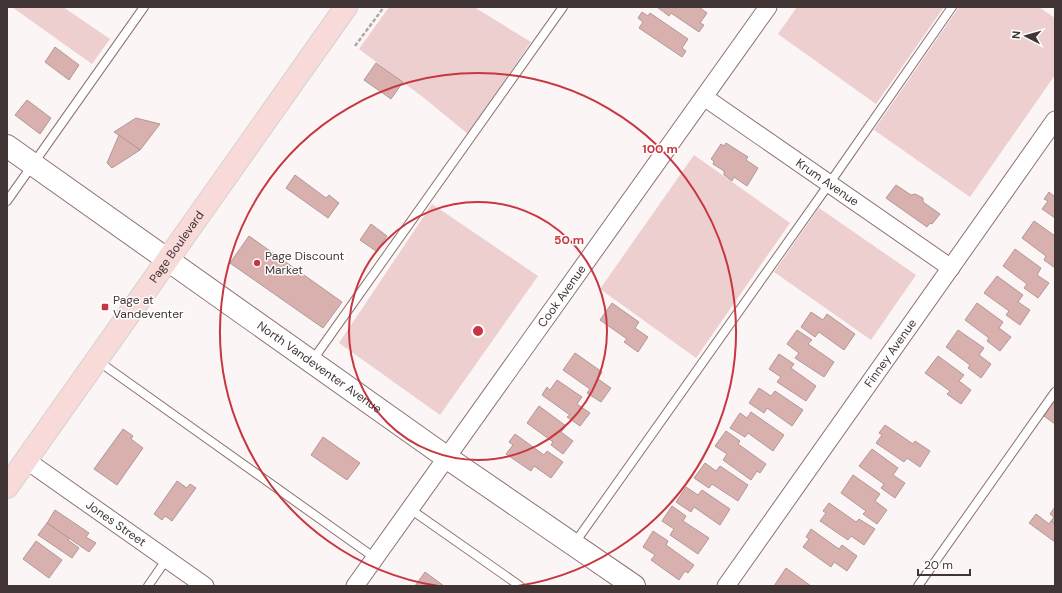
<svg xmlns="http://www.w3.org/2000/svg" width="1062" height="593" font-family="'DM Sans',sans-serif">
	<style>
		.green { fill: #eccfce }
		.building { fill: #d8b0ad; stroke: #b39897 }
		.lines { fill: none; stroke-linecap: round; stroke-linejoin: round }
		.service-casing { stroke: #8d7372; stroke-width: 10 }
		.minor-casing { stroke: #8d7372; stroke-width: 19 }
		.secondary-casing { stroke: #8d7372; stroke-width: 24 }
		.primary-casing { stroke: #d5d3d2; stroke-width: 24 }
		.path { stroke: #b0a8a7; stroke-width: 2.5; stroke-dasharray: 4 2; stroke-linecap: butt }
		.service { stroke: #fff; stroke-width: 8 }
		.minor { stroke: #fff; stroke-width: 17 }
		.secondary { stroke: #fff; stroke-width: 22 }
		.primary { stroke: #f8dad8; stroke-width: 22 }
		.ring { fill: none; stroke: #c73741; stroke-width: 2 }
		.poi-dot { fill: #c73741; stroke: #fff; stroke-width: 1.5 }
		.labels { text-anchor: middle; stroke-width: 3; stroke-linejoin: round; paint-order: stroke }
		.street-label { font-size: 12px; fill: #403534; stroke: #fff }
		.poi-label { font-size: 12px; fill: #403534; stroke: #fff; text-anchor: start }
		.centre { fill: #c73741; stroke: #fff; stroke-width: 2 }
		.ring-label { font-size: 12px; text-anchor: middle; font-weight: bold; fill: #c73741; stroke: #fff; stroke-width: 3; stroke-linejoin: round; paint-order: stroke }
	</style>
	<rect width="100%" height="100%" fill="#fbf5f5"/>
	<g class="green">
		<polygon points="12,7 63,7 110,39 92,64"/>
		<polygon points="389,7 474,7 531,42 468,134 424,98 359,49"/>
		<polygon points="797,7 944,7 876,104 778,34"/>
		<polygon points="959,7 1039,7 1055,18 1055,75 970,197 874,130"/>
		<polygon points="694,155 790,223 696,358 600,289"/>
		<polygon points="432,204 538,276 440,415 339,343"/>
		<polygon points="819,208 916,275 871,340 774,272"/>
	</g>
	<g class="building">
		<polygon points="657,7 699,7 707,13 700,23 704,25 699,32 671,13 669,16"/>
		<polygon points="642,12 648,16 650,13 688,39 682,48 686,51 682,57 639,28 643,22 638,18"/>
		<polygon points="55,47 79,65 69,80 45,62"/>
		<polygon points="376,63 403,82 391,99 364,80"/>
		<polygon points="27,100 51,118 40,134 15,115"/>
		<polygon points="136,118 160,124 140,150 114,132"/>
		<polygon points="119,135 140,150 112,168 107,163"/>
		<polygon points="726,143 748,157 746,160 758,168 747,186 734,177 732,181 724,175 724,171 713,164 714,161 711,159 721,144 724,146"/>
		<polygon points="295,175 326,198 329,195 339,203 328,218 286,188"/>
		<polygon points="896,185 911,195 915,194 923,198 923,202 940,214 932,224 930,223 927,227 886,198"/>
		<polygon points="1049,192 1055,197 1055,218 1042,209 1048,201 1044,199"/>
		<polygon points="1034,221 1055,236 1055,268 1044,260 1046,256 1022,238"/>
		<polygon points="371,224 387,236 376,251 360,240"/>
		<polygon points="249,236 342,302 323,328 230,263"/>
		<polygon points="1015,249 1041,268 1037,275 1049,283 1038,298 1024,288 1027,284 1003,266"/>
		<polygon points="997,276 1023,295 1018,302 1030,310 1020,325 1006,315 1009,311 984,293"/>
		<polygon points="612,303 639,322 635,328 648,337 638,352 624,342 627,339 600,320"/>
		<polygon points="977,303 1003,322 999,328 1011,337 1000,351 987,341 989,338 965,320"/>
		<polygon points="811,312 823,320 827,314 855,334 844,350 819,332 815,337 801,327"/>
		<polygon points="797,330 812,340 808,344 834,362 824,377 795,358 799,353 787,344"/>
		<polygon points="958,330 984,348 979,355 991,364 981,378 968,368 970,365 946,347"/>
		<polygon points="575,353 602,372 598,379 611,388 601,402 587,393 590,389 563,370"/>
		<polygon points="779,354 794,364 791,368 816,386 806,401 777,382 781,377 769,369"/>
		<polygon points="938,356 964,375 959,381 971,390 961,404 947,394 950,391 925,373"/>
		<polygon points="557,380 582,397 577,404 590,413 580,426 567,417 570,415 542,395 547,387 550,390"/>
		<polygon points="759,388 771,396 775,391 803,410 792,426 767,408 764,413 749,403"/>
		<polygon points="1053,403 1055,405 1055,424 1044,416"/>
		<polygon points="539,406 566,426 561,432 573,441 563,454 551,445 553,442 527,423"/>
		<polygon points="751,412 784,435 773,451 748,433 745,437 730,428 740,413 747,418"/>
		<polygon points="885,425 913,444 915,441 930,451 920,467 907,458 904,462 876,443 882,435 879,433"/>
		<polygon points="123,429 133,436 131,439 143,448 117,485 94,469"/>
		<polygon points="726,431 740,441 738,444 766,464 760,473 757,471 751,480 723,460 727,454 715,446"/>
		<polygon points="515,434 544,455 547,451 563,462 551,478 534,466 531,471 506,454 513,445 509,442"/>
		<polygon points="323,437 360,463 347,480 311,455"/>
		<polygon points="872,449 898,468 893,475 905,483 895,498 881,488 884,484 859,466"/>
		<polygon points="705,463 716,471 720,466 748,485 738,501 712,484 709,488 694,478"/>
		<polygon points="853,475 880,494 875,501 887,510 877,524 863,514 866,511 841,493"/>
		<polygon points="177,481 187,488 190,484 196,488 172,521 165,516 162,520 154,514"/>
		<polygon points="686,487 698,495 702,490 730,509 720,525 694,507 691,512 676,502"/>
		<polygon points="829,503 856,522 859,519 875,529 864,545 851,536 848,540 820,521 826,513 823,511"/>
		<polygon points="672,506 686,516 683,521 709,538 698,554 670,535 674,529 662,521"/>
		<polygon points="1055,507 1055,524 1051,521 1054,517 1050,514"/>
		<polygon points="55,510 89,533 86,537 96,543 89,552 47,523"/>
		<polygon points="1036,514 1049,524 1051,521 1055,524 1055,542 1029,523"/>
		<polygon points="47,523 69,538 68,540 79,548 72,558 38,535"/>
		<polygon points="811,529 839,549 842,545 857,556 847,571 834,562 831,567 803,547 809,539 806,537"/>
		<polygon points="653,531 668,541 666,545 694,565 688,573 685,571 679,580 651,560 655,555 643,547"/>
		<polygon points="36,541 62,560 49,578 23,559"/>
		<polygon points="786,568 811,586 774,586"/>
		<polygon points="425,572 444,586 415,586"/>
	</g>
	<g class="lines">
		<g class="service-casing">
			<g id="service">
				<polyline points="7,201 144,7"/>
				<polyline points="98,361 375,558"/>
				<polyline points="312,361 563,7"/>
				<polyline points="410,509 520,586"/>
				<polyline points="574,544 829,184 952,7"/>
				<polyline points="148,586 166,560"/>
				<polyline points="918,586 1055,392"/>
			</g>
		</g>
		<g class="minor-casing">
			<g id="minor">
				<path id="s1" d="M704,97l247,171"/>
				<path id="s2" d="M26,460l179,126"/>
				<path id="s3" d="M355,586l413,-579"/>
				<path id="s4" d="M726,586l329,-466"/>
			</g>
		</g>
		<g class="secondary-casing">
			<g id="secondary">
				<path id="s5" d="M7,146l439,311 188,129"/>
			</g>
		</g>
		<g class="primary-casing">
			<g id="primary">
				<path id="s6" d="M7,487l339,-480"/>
			</g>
		</g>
		<polyline class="path" points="355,46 384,7"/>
		<use href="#service" class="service"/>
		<use href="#minor" class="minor"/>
		<use href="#secondary" class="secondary"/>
		<use href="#primary" class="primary"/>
	</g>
	<g class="ring">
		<circle cx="478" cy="331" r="129"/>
		<path d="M438 586A258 258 0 1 1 518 586"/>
	</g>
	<g class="poi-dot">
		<circle cx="257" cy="263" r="4"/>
		<rect x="101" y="303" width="8" height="8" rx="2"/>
	</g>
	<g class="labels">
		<g class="street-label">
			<text dy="4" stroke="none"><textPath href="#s1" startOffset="150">Krum Avenue</textPath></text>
			<text dy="4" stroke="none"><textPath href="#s6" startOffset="294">Page Boulevard</textPath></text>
			<text dy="4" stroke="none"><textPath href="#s3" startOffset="356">Cook Avenue</textPath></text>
			<text dy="4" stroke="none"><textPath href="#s4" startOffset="285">Finney Avenue</textPath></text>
			<text dy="4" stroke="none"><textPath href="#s5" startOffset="383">North Vandeventer Avenue</textPath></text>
			<text dy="4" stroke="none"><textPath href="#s2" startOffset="110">Jones Street</textPath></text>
		</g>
		<g class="poi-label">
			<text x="265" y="260">Page Discount<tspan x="265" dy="14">Market</tspan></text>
			<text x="113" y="304">Page at<tspan x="113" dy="14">Vandeventer</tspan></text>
		</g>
	</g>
	<circle cx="478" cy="331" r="6" class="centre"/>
	<g class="ring-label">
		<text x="660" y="153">100 m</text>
		<text x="569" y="244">50 m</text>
	</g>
	<rect width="1062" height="593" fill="none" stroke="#403534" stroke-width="16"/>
	<g transform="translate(1026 36) rotate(276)" stroke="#ffffff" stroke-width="3" paint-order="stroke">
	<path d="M0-3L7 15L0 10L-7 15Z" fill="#403534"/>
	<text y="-6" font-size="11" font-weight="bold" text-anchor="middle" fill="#403534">N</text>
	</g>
	<path d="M918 569v6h52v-6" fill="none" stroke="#403534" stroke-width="2"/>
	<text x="924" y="569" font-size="12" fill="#403534" stroke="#ffffff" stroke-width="3" paint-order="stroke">20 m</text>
</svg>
